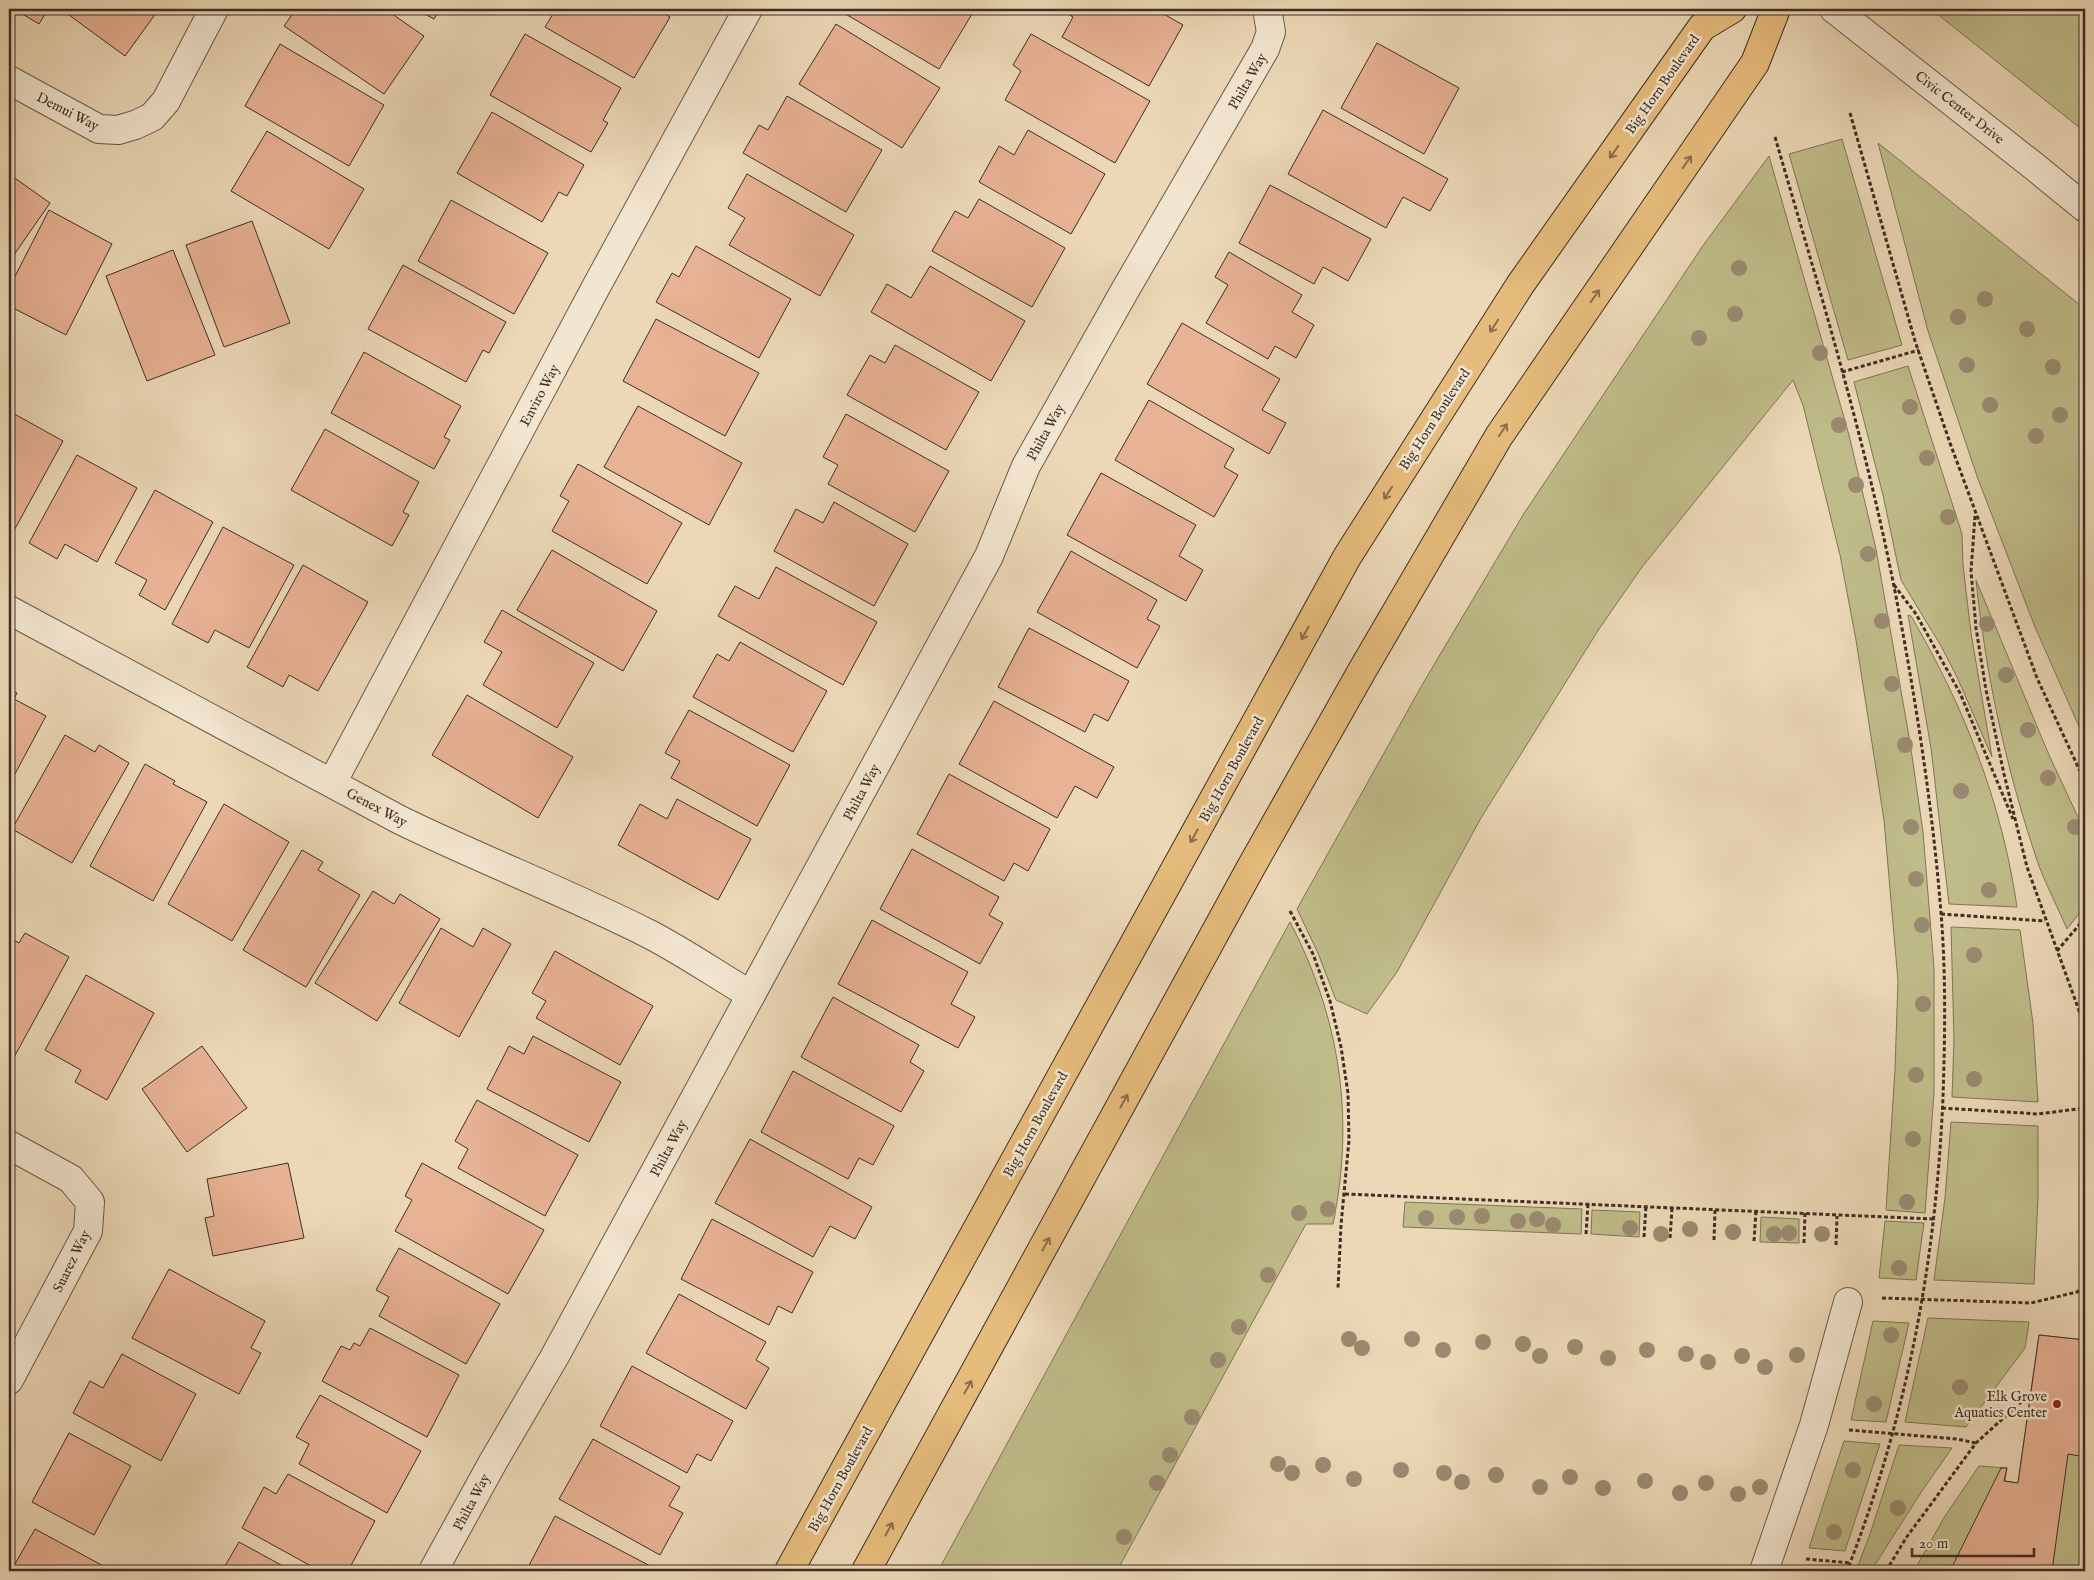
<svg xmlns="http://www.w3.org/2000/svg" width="2094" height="1580" font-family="'IM FELL English',serif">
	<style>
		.green { fill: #bfbc89; stroke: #7e7656 }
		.building { fill: #e8b294; stroke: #3d2f24 }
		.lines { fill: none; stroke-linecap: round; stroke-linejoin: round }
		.minor-casing { stroke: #695949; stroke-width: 30 }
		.major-casing { stroke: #3d2f24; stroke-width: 30 }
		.path { stroke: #3d2f24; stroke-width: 3; stroke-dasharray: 4 2.5; stroke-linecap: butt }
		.minor { stroke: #f3e6d0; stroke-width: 28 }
		.major { stroke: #e6bc7c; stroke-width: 28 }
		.tree { fill: #9a8a71 }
		.oneway { stroke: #896e4c }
		.poi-dot { fill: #8f2418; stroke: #f3e6d0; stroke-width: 2 }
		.labels { text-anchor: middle; stroke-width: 5; stroke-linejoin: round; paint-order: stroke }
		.street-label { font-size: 14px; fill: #3d2f24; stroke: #f3e6d0 }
		.poi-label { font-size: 14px; fill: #3d2f24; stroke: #f3e6d0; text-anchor: end }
	</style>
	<rect width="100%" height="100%" fill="#ecd8b7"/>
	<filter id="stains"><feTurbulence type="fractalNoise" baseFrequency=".004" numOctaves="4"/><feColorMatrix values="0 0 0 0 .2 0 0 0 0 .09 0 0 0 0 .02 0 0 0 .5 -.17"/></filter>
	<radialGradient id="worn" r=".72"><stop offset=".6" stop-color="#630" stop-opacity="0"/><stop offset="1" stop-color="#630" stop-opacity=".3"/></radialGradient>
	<g class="green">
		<polygon points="1931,9 2085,9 2085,132"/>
		<polygon points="1842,139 1902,345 1848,360 1789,154"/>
		<polygon points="1878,143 2085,309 2085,740 2035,627 1978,479 1928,331"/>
		<polygon points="1769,156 1849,435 1876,549 1910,742 1923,832 1934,968 1934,1093 1925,1213 1886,1210 1895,1069 1898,981 1884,820 1856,640 1840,555 1803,405 1793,380 1642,567 1599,629 1481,818 1397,972 1367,1014 1336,1000 1318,953 1297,909 1422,685 1523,515 1702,247"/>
		<polygon points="1908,366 1962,534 1963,565 1971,633 1992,757 1957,677 1941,646 1901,580 1883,495 1854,382"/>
		<path d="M1976,580l73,175 36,77v74l-18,23c-9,-21 -20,-42 -28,-63 -32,-93 -53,-189 -63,-286z"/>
		<path d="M1908,615l3,1c53,90 91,187 106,291l-68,-3 -18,-156z"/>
		<path d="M1290,922c50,96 65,196 43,302h-27l-189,347h-179z"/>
		<polygon points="1951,927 2020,930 2033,1023 2038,1102 1952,1097 1954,1040"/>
		<polygon points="1951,1122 2038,1126 2038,1198 2034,1284 1934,1280 1945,1198"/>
		<polygon points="1405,1202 1582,1209 1581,1234 1403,1227"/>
		<polygon points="1592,1210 1640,1212 1639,1237 1591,1234"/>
		<polygon points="1761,1217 1799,1219 1799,1243 1760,1242"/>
		<polygon points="1885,1221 1924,1223 1916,1280 1879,1278"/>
		<polygon points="1928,1318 2029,1322 2025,1348 1966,1427 1905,1422"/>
		<polygon points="1873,1321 1909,1323 1886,1422 1851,1420"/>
		<polygon points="2039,1335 2085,1340 2085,1571 1914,1571 1945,1516 1979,1466 2007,1468 2005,1481 2018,1483"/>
		<polygon points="1844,1441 1880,1444 1845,1551 1809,1548"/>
		<polygon points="1899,1445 1952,1448 1922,1491 1871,1571 1856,1571 1870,1534"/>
	</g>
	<g class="building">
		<polygon points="14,9 48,9 39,24"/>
		<polygon points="74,9 159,9 125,56 69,15"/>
		<polygon points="296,9 385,9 424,36 384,94 284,26"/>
		<polygon points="416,9 440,9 434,19"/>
		<polygon points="556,9 656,9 670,17 634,78 545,27"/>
		<polygon points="837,9 975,9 939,69"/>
		<polygon points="1059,9 1155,9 1183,25 1149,86 1062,37 1073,17"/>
		<polygon points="1372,9 1387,9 1375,14"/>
		<polygon points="836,24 940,88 902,148 799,84"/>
		<polygon points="525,34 621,88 603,120 608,123 591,152 490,95"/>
		<polygon points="1031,34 1150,101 1115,163 1005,100 1021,71 1013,65"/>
		<polygon points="1377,43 1459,88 1424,154 1341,108"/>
		<polygon points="280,44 384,105 349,166 245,106"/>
		<polygon points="787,96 882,150 846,212 743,153 759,125 768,130"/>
		<polygon points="1323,110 1448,179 1430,211 1403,197 1386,228 1288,174"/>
		<polygon points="492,112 584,165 567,196 559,192 542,222 457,173"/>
		<polygon points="1028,130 1105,174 1071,234 979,182 999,146 1014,155"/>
		<polygon points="267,131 364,189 329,249 231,191"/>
		<polygon points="9,174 50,203 9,262"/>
		<polygon points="747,174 854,235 820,296 729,245 745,218 728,208"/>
		<polygon points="1270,185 1371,239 1348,281 1323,267 1314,284 1239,243"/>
		<polygon points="979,199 1065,248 1032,307 932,251 955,211 968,218"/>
		<polygon points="451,200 548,253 514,314 418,261"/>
		<polygon points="49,210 112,244 66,335 9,306 9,288"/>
		<polygon points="252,221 290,323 224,347 186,245"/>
		<polygon points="696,246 791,299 759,358 656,302 672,273 679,277"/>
		<polygon points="173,250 215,355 147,381 106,276"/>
		<polygon points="1229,252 1302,295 1292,312 1314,325 1296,358 1275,346 1268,359 1206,323 1228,285 1215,277"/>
		<polygon points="403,265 506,322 489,353 483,350 466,382 368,329"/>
		<polygon points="930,266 1025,321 991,381 871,312 887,284 911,298"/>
		<polygon points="656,319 759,373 725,436 623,381"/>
		<polygon points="1182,323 1280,379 1262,410 1286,423 1269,454 1147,384"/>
		<polygon points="895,345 979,392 946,450 847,395 870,355 885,363"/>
		<polygon points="364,352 461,406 444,437 450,440 434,469 331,413"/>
		<polygon points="1149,400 1234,449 1224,467 1238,475 1214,517 1115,460"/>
		<polygon points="638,406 742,463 709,525 604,467"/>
		<polygon points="9,411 63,441 11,536 9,535"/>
		<polygon points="846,414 949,471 915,532 828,484 838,465 823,457"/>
		<polygon points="325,429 419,482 403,512 409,515 392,546 291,490"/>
		<polygon points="77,455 137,488 97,562 65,544 57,559 29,543"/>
		<polygon points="578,464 682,523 647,584 552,531 569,501 560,496"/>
		<polygon points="1101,473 1196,525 1179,556 1203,570 1186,601 1067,535"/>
		<polygon points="155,490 213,522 165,610 139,595 147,580 115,563"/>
		<polygon points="834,502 908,544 874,606 774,551 796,509 823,523"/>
		<polygon points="223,527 294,565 249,648 215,630 208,643 172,624"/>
		<polygon points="552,550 657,611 623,671 517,610"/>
		<polygon points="1071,551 1157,600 1147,619 1160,626 1137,668 1037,612"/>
		<polygon points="303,565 368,602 318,691 289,675 283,687 247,667"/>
		<polygon points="776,567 877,622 843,685 718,616 735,586 759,599"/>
		<polygon points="502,610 594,663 557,728 483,685 502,652 484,642"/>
		<polygon points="1029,628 1129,681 1108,721 1094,714 1085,732 998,687"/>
		<polygon points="740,642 827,691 793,752 693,697 717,654 729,661"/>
		<polygon points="9,689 17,693 14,699 46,716 9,785"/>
		<polygon points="467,695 573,757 538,818 432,755"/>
		<polygon points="994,701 1114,767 1097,798 1075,786 1057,818 959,764"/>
		<polygon points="689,710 790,765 757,826 671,778 680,761 665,753"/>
		<polygon points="65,735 95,752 99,745 129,763 72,863 12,829"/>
		<polygon points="145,764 175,781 173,784 207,802 153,901 90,866"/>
		<polygon points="949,774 1050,829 1028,871 1014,863 1004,881 917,834"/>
		<polygon points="677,799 751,839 718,900 618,845 640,804 667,819"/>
		<polygon points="224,804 289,842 232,941 168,904"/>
		<polygon points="912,849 999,897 989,915 1003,923 980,964 880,909"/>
		<polygon points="302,850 323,862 318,870 360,895 306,987 243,950"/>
		<polygon points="373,891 394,904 400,894 440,919 377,1021 315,983"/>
		<polygon points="872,920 968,972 951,1004 975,1017 958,1048 838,984"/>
		<polygon points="441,928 473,947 483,928 511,944 459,1037 399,1003"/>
		<polygon points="25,933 69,957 13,1059 9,1056 9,937 19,943"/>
		<polygon points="555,951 653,1006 620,1065 536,1018 546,1001 532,993"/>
		<polygon points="86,975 154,1013 107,1100 75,1082 81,1070 45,1050"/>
		<polygon points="833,997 919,1045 910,1062 924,1071 901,1112 801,1057"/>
		<polygon points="533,1036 621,1082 589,1142 487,1089 509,1046 524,1054"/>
		<polygon points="202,1046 247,1108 187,1152 142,1089"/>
		<polygon points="793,1071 894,1126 873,1165 859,1158 848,1179 761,1132"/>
		<polygon points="477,1100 578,1155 545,1216 458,1168 468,1149 455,1141"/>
		<polygon points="750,1139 872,1207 855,1239 830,1226 813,1257 715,1203"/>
		<polygon points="288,1163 304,1238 213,1256 205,1218 214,1216 207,1179"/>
		<polygon points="422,1163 544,1230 508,1294 395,1231 412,1200 405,1196"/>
		<polygon points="712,1219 813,1272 792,1313 778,1306 769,1325 681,1279"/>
		<polygon points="9,1236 14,1239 9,1249"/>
		<polygon points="399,1248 500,1304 466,1364 379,1316 389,1297 376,1290"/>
		<polygon points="169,1269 265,1321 251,1348 261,1353 239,1394 132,1338"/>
		<polygon points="679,1294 766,1342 756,1360 769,1368 746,1409 646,1353"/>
		<polygon points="370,1328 459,1375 427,1437 322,1381 341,1346 350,1350 354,1343 360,1346"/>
		<polygon points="2039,1335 2085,1340 2085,1457 2068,1454 2052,1571 1950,1571 2001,1468 2007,1468 2004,1481 2018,1483"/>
		<polygon points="122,1354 196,1394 161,1461 73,1413 90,1381 103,1388"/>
		<polygon points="632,1366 733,1421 711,1461 697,1454 687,1473 600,1426"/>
		<polygon points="320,1395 421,1451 387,1513 299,1464 309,1444 296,1437"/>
		<polygon points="69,1433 131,1466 94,1535 32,1502"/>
		<polygon points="593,1439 680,1487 669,1506 683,1513 660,1555 559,1499"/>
		<polygon points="288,1474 375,1521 348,1571 320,1571 242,1528 264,1487 276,1494"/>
		<polygon points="555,1516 656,1569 655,1571 526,1571"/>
		<polygon points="35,1529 109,1569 108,1571 9,1571 9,1561 15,1564"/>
		<polygon points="239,1542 292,1571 222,1571"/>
	</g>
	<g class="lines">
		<g class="minor-casing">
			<g id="minor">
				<polyline points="1834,9 2035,167 2085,208"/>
				<polyline points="9,80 99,129 118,130 135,125 152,117 166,101 214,9"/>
				<path d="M9,610l391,210c82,40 168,73 249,114 35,18 68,41 102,61"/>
				<polyline points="332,783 596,287 748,9"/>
				<polyline points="9,1145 71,1179 90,1202 88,1231 9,1380"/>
				<polyline points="433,1571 493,1462 555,1356 989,556 1026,466 1124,292 1265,49 1271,32 1267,9"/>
				<polyline points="1764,1571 1814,1425 1848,1302"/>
			</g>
		</g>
		<g class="major-casing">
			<g id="major">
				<polyline points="789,1571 1347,557 1520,285 1702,27 1732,9"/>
				<polyline points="866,1571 1250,869 1363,669 1478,472 1499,436 1755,63 1776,9"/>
			</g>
		</g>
		<g class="path">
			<polyline points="1850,113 1915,341 1950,443 2037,678 2085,782"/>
			<path d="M1775,137c45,155 93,311 123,470 19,100 35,205 43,306 5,61 4,123 2,184 -7,165 -36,320 -96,474"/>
			<polyline points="1842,372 1919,350"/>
			<polyline points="1975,516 1971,571 1976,628 1986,690 2004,774 2027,867 2085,1027"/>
			<polyline points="1894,585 1916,614 1960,693 2013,819"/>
			<polyline points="1290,911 1313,954 1330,1001 1341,1047 1348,1093 1349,1140 1341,1225 1338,1288"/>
			<polyline points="1941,914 2045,921"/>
			<polyline points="2057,951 2085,918"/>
			<polyline points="2079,1013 2085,1006"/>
			<polyline points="1942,1108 2038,1114 2085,1108"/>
			<polyline points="1345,1194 1934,1219"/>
			<polyline points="1586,1234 1588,1204"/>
			<polyline points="1644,1237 1646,1206"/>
			<polyline points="1670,1238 1672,1208"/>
			<polyline points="1714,1240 1715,1210"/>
			<polyline points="1754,1241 1756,1211"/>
			<polyline points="1804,1243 1805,1213"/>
			<polyline points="1836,1245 1837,1216"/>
			<polyline points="1882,1298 2031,1303 2077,1292 2085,1285"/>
			<polyline points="1849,1430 1957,1439 1976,1443"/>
			<polyline points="1806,1559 1851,1563"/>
			<polyline points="1886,1571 1906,1538 1976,1443 2031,1393"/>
		</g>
		<use href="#minor" class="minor"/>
		<use href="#major" class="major"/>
	</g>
	<g class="tree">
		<circle cx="1739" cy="268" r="8"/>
		<circle cx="1985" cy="299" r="8"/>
		<circle cx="1735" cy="314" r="8"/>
		<circle cx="1958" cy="317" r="8"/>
		<circle cx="2027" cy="329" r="8"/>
		<circle cx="1699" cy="338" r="8"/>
		<circle cx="1820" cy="353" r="8"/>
		<circle cx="1967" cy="365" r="8"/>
		<circle cx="2053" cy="367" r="8"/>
		<circle cx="1990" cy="405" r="8"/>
		<circle cx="1910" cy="407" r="8"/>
		<circle cx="2060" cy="415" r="8"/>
		<circle cx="1839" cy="425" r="8"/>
		<circle cx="2036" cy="436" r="8"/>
		<circle cx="1927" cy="458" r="8"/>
		<circle cx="1856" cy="485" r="8"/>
		<circle cx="1948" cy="517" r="8"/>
		<circle cx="1868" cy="554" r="8"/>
		<circle cx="1882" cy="621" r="8"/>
		<circle cx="1987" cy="624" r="8"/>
		<circle cx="2006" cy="675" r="8"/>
		<circle cx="1892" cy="684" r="8"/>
		<circle cx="2028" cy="730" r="8"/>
		<circle cx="1905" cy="745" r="8"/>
		<circle cx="2048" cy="778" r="8"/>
		<circle cx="1961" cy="791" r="8"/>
		<circle cx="1911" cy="827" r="8"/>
		<circle cx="2075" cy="827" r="8"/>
		<circle cx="1916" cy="879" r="8"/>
		<circle cx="1989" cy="890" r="8"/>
		<circle cx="1922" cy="925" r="8"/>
		<circle cx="1974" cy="955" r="8"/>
		<circle cx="1923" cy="1004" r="8"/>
		<circle cx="1916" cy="1075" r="8"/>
		<circle cx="1974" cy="1079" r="8"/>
		<circle cx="1913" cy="1139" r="8"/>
		<circle cx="1907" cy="1202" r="8"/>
		<circle cx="1328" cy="1209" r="8"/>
		<circle cx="1299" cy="1213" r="8"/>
		<circle cx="1482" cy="1216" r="8"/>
		<circle cx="1457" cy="1217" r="8"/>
		<circle cx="1426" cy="1218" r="8"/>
		<circle cx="1537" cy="1219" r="8"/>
		<circle cx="1518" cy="1221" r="8"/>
		<circle cx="1553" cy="1225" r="8"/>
		<circle cx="1630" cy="1228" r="8"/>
		<circle cx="1690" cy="1229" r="8"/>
		<circle cx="1733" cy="1232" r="8"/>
		<circle cx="1789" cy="1233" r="8"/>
		<circle cx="1661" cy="1234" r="8"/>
		<circle cx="1774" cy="1234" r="8"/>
		<circle cx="1822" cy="1234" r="8"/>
		<circle cx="1899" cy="1268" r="8"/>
		<circle cx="1268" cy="1275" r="8"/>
		<circle cx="1239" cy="1327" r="8"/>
		<circle cx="1891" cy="1335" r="8"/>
		<circle cx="1349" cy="1339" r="8"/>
		<circle cx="1412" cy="1339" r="8"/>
		<circle cx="1483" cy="1342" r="8"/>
		<circle cx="1523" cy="1344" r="8"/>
		<circle cx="1575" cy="1347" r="8"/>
		<circle cx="1362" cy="1348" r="8"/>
		<circle cx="1443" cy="1350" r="8"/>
		<circle cx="1647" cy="1350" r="8"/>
		<circle cx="1686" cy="1354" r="8"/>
		<circle cx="1797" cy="1355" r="8"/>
		<circle cx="1540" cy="1356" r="8"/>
		<circle cx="1742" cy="1356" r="8"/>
		<circle cx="1608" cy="1358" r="8"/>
		<circle cx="1218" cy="1360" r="8"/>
		<circle cx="1708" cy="1362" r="8"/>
		<circle cx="1765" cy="1367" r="8"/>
		<circle cx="1960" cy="1387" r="8"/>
		<circle cx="1874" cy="1404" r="8"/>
		<circle cx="1192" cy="1417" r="8"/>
		<circle cx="1170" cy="1455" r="8"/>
		<circle cx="1278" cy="1464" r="8"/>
		<circle cx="1323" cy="1465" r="8"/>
		<circle cx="1401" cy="1470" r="8"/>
		<circle cx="1853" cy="1470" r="8"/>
		<circle cx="1292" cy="1473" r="8"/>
		<circle cx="1444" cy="1473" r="8"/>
		<circle cx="1496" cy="1475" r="8"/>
		<circle cx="1570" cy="1477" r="8"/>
		<circle cx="1354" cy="1479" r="8"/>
		<circle cx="1645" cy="1481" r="8"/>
		<circle cx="1462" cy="1482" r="8"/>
		<circle cx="1157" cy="1483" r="8"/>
		<circle cx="1706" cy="1483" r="8"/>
		<circle cx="1540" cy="1487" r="8"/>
		<circle cx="1760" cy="1487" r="8"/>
		<circle cx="1603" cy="1488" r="8"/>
		<circle cx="1680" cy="1493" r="8"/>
		<circle cx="1738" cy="1494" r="8"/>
		<circle cx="1898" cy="1508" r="8"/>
		<circle cx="1834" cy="1532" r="8"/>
		<circle cx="1124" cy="1537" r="8"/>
	</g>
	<defs><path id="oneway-shaft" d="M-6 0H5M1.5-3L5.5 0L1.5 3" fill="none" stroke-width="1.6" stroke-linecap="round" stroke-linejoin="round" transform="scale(1.25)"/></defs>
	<g class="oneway">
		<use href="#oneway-shaft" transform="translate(1614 152) rotate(125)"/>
		<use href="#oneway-shaft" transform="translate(1687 162) rotate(-55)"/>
		<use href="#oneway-shaft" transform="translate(1595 296) rotate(-55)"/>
		<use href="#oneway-shaft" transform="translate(1494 326) rotate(123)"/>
		<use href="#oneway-shaft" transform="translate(1503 430) rotate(-56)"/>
		<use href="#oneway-shaft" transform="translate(1388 493) rotate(123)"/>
		<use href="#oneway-shaft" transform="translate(1305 633) rotate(119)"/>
		<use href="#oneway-shaft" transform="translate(1194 836) rotate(119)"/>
		<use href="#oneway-shaft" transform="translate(1124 1101) rotate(-61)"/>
		<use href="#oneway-shaft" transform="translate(1046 1244) rotate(-61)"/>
		<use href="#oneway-shaft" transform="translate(968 1387) rotate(-61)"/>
		<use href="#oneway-shaft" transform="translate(889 1529) rotate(-61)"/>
	</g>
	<circle class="poi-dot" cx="2057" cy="1404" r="5"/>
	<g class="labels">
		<g class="street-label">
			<text transform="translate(1247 81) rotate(-60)" y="5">Philta Way</text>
			<text transform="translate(1662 84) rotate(-55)" y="5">Big Horn Boulevard</text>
			<text transform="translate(1960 107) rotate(38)" y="5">Civic Center Drive</text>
			<text transform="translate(68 111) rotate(27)" y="5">Demui Way</text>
			<text transform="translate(539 395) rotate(-62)" y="5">Enviro Way</text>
			<text transform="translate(1434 419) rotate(-57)" y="5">Big Horn Boulevard</text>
			<text transform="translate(1045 432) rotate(-61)" y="5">Philta Way</text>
			<text transform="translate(1231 769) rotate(-61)" y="5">Big Horn Boulevard</text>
			<text transform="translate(861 792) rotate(-62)" y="5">Philta Way</text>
			<text transform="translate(377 807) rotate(28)" y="5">Genex Way</text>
			<text transform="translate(1035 1124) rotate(-61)" y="5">Big Horn Boulevard</text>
			<text transform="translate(668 1148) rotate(-62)" y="5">Philta Way</text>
			<text transform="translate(71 1261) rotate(-64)" y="5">Suarez Way</text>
			<text transform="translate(840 1479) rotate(-61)" y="5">Big Horn Boulevard</text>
			<text transform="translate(471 1502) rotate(-62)" y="5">Philta Way</text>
		</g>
		<g class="poi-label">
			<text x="2047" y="1401">Elk Grove<tspan x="2047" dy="16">Aquatics Center</tspan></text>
		</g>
	</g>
	<rect width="2094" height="1580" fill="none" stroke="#ecd8b7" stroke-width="30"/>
	<rect x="10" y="10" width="2074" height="1560" fill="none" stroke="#3d2f24" stroke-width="2.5"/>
	<rect x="15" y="15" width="2064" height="1550" fill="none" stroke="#3d2f24"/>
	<path d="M1912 1548v8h122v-8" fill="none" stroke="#3d2f24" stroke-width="2.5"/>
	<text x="1919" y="1548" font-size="15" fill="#3d2f24" stroke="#f3e6d0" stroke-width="4" paint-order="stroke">20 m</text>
	<rect width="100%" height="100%" filter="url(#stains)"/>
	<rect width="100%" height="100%" fill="url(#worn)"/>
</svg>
